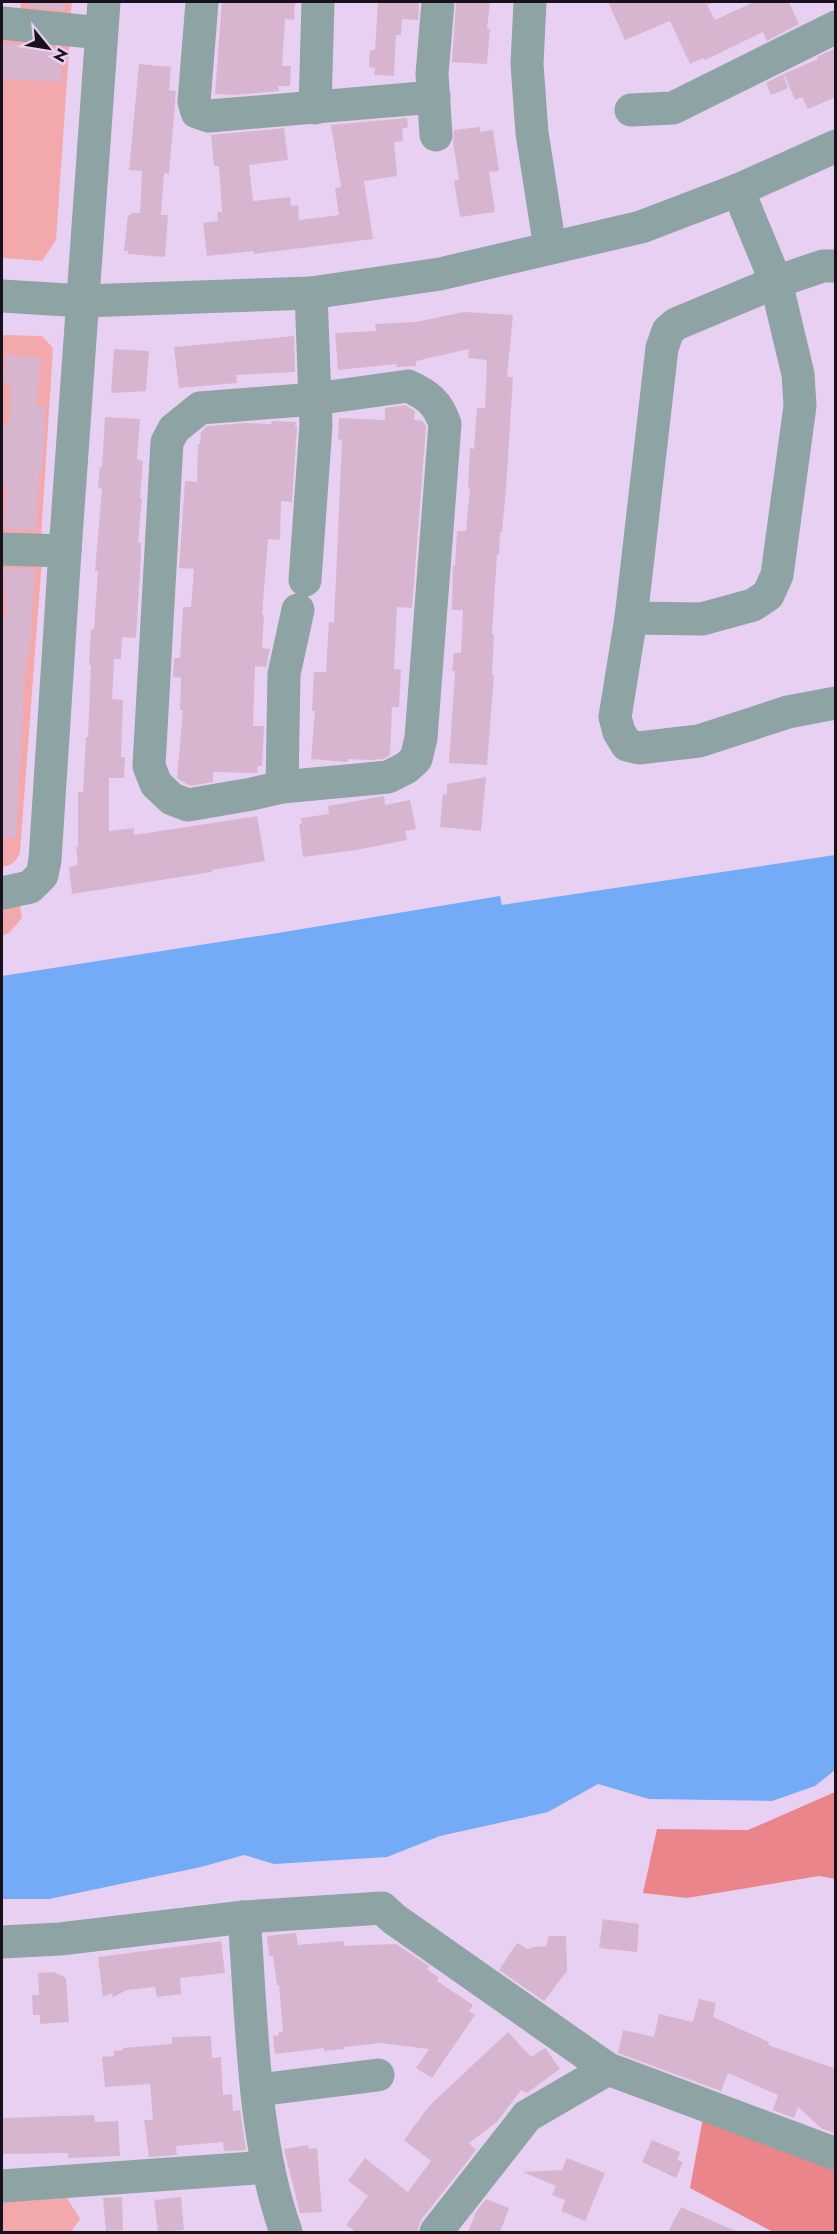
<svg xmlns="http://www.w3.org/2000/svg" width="837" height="2234" font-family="Jost,sans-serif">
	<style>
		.green { fill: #f3a9ac }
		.forest { fill: #eb858c }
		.water { fill: #74abf7 }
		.building { fill: #d8b5ce }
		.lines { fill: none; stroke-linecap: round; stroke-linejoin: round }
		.minor { stroke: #8ea3a3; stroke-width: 33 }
	</style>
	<rect width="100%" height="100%" fill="#e8d0f2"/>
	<g class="green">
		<polygon points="20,2 72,2 70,19 21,9"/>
		<polygon points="2,32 70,37 56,240 42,261 2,258"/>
		<polygon points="2,335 42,336 53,348 41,538 2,538"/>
		<path d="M42,559l-22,293c-4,10 -8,13 -18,15v-307z"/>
		<polygon points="2,905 20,905 22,918 9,933 2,936"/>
		<polygon points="67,2198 80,2219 71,2232 2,2232 2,2200"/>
	</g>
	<g class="forest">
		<polygon points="835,1792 835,1879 819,1876 687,1898 643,1893 657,1829 748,1830"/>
		<polygon points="704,2112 835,2163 835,2232 773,2232 690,2188"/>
	</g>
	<polygon class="water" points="835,855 835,1770 815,1786 772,1801 649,1799 598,1784 548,1812 440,1836 387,1857 274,1864 244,1855 201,1867 49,1899 2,1899 2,976 284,932 500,896 502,905"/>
	<g class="building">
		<polygon points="30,2 65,2 64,10 30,7"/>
		<polygon points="222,2 295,2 294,20 285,19 282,66 291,66 290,86 278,86 279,91 234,95 215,94"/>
		<polygon points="378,2 419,2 418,20 402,19 401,35 396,35 394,76 374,75 375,68 369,67 370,50 375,50"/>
		<polygon points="456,2 490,2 487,29 490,29 487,64 452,62"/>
		<polygon points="608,2 715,2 707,5 715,20 754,2 789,2 799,24 767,41 763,32 705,60 703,58 690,64 670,21 625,40"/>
		<polygon points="2,43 62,48 61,82 2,79"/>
		<polygon points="836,48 836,97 808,109 802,97 795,100 784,74 818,59 817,57"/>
		<polygon points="139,64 171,67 169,90 176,91 169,174 164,173 161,215 168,215 165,257 128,254 128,251 124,251 128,215 131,215 131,213 140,213 142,171 129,170"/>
		<polygon points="783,74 788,88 771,95 766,83"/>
		<polygon points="407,118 408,127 402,129 403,141 394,142 397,176 364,181 373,239 254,254 254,251 207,256 203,223 218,221 217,212 222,212 219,166 214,166 211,135 284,128 288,160 249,165 253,201 290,197 291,206 298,205 299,220 339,215 335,188 341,187 331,125"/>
		<polygon points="480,127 480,132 493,130 499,171 489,172 495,212 460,217 454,181 459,180 453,142 454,130"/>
		<polygon points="464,312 513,315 507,377 513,377 506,490 502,532 500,532 499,555 497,554 492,634 494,635 492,675 494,675 487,765 449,763 455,671 452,671 454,653 461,653 463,610 452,610 453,565 455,566 457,531 466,531 470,488 468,488 470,448 474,449 477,408 485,408 487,360 468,358 469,349 416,361 416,366 397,367 396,364 338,370 335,333 376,331 375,324 416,322"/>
		<polygon points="294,336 295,372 236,375 237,383 179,388 174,347"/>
		<polygon points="114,349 149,351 146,391 111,393"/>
		<polygon points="6,354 41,358 36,405 45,406 42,474 39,473 36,530 4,528 7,487 2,486 2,424 9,424 11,384 3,383"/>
		<polygon points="405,405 415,411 414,420 423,421 426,427 412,608 397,607 394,669 401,670 399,707 392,707 390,755 383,759 370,760 348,759 347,762 311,759 315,711 312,711 314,672 326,672 329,622 334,623 342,440 338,439 339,418 385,420 385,408"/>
		<polygon points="105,417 140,419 137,458 138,460 143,461 140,498 142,498 138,543 141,543 141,555 136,638 122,637 121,659 114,659 112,699 123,700 121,757 125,757 124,778 109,778 109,831 134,828 134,835 257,816 265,861 212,870 212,872 72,894 69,867 78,865 76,847 78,847 78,792 83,792 86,737 88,737 91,665 89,665 91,629 94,629 98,571 95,571 102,489 98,488 100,467 102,467"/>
		<polygon points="272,421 296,422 295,426 297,426 292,502 281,501 280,540 268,539 262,615 264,615 262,648 270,649 266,667 255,666 253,726 264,726 262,766 258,766 257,773 213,772 213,782 190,786 177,778 183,710 180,710 181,678 173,677 174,658 180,658 183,607 191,607 194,569 179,568 185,481 197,482 198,444 200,444 201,432 207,426 246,423 271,424"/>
		<polygon points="3,568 35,569 29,658 26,658 16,838 2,838 2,615 7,615"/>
		<polygon points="486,777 481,831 440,827 443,794 447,795 447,784"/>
		<polygon points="384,796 385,805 410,800 416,829 405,831 407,840 356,850 303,857 299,824 302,824 301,818 329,814 328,806"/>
		<polygon points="603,1919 639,1924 637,1952 599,1948"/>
		<polygon points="296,1933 298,1945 344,1941 344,1946 396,1944 429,1966 427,1969 439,1978 437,1981 473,2005 469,2011 475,2015 432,2078 416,2068 429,2049 381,2043 344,2047 344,2049 324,2051 324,2048 275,2054 273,2036 279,2035 278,2032 283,2032 279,1985 277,1985 273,1956 269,1956 267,1936"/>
		<polygon points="549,1936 566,1936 567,1967 567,1971 544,2001 499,1970 517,1943 528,1949 533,1947 546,1946"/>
		<polygon points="221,1941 225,1973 180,1978 181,1994 157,1997 155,1987 127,1990 113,1997 112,1993 103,1997 98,1957"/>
		<polygon points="54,1972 66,1978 69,2022 40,2024 40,2015 33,2015 32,1995 39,1995 38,1973"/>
		<polygon points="699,1999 716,2003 713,2017 769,2042 768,2045 836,2069 836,2134 821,2128 798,2107 794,2118 773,2110 778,2095 728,2073 721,2091 618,2053 623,2030 654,2037 659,2014 693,2022"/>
		<polygon points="508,2032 531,2057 545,2048 560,2069 527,2093 521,2090 497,2122 469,2143 476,2150 421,2220 417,2232 356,2232 346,2225 368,2196 348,2181 365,2158 408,2192 431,2161 404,2140 429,2106"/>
		<polygon points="211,2036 212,2058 221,2057 223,2095 232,2094 233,2111 240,2110 246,2150 224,2151 223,2142 176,2146 177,2155 149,2157 144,2120 153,2120 150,2084 105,2087 102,2057 114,2056 114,2051 123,2050 123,2048 172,2044 172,2037"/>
		<polygon points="94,2115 95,2122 118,2121 120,2156 68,2158 68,2153 2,2154 2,2118"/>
		<polygon points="652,2140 680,2152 677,2160 683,2162 676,2178 642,2162"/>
		<polygon points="308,2145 309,2149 317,2148 322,2212 300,2213 284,2149"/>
		<polygon points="567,2158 605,2173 585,2221 561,2211 565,2200 552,2195 556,2186 523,2172 562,2170"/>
		<polygon points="122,2197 123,2230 106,2231 103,2198"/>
		<polygon points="181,2197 184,2230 158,2232 154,2200"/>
		<polygon points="486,2199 509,2208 500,2232 468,2232 476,2212"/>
		<polygon points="681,2207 738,2232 668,2232"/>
	</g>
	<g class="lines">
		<g class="minor">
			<polyline points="202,2 194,102 197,112 209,116 434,97"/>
			<polyline points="530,2 527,64 532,133 550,248"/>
			<polyline points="2,23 101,33"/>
			<polyline points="315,108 318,2"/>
			<polyline points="631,110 673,108 836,27"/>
			<polyline points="436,135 432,74 438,2"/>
			<polyline points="836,266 823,266 776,282 676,324 668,331 662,348 631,618 615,717 619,732 627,745 639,748 699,741 788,712 836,703"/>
			<polyline points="2,296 83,301 311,293 440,274 641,227 738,190 836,146"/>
			<path d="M408,386c20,9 30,17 37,38l-24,314 -5,21 -10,9 -18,9 -106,10 -30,7 -64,11 -16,-6 -16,-15 -7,-18 18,-324 7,-13 26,-21 115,-9z"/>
			<polyline points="2,549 65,551"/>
			<polyline points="305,580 316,425 311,293"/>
			<polyline points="631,618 702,619 753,605 768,595 777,575 800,406 798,374 776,282 738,190"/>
			<polyline points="282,787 284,674 298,610"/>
			<polyline points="2,893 30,887 42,875 45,860 65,551 104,2"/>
			<path d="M244,1917c8,100 8,221 42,315"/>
			<polyline points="2,1942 60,1939 244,1917 382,1908 394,1919 608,2069 836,2154"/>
			<polyline points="258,2090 378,2075"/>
			<polyline points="2,2186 268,2167"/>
			<polyline points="436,2232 527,2116 608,2069"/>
		</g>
	</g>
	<rect width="837" height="2234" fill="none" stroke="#18101b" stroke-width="6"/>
	<g transform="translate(48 48) rotate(120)" stroke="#e8d0f2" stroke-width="4.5" paint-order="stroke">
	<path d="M0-4.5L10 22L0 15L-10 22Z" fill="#18101b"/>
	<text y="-9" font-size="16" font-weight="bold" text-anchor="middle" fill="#18101b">N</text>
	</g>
</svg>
